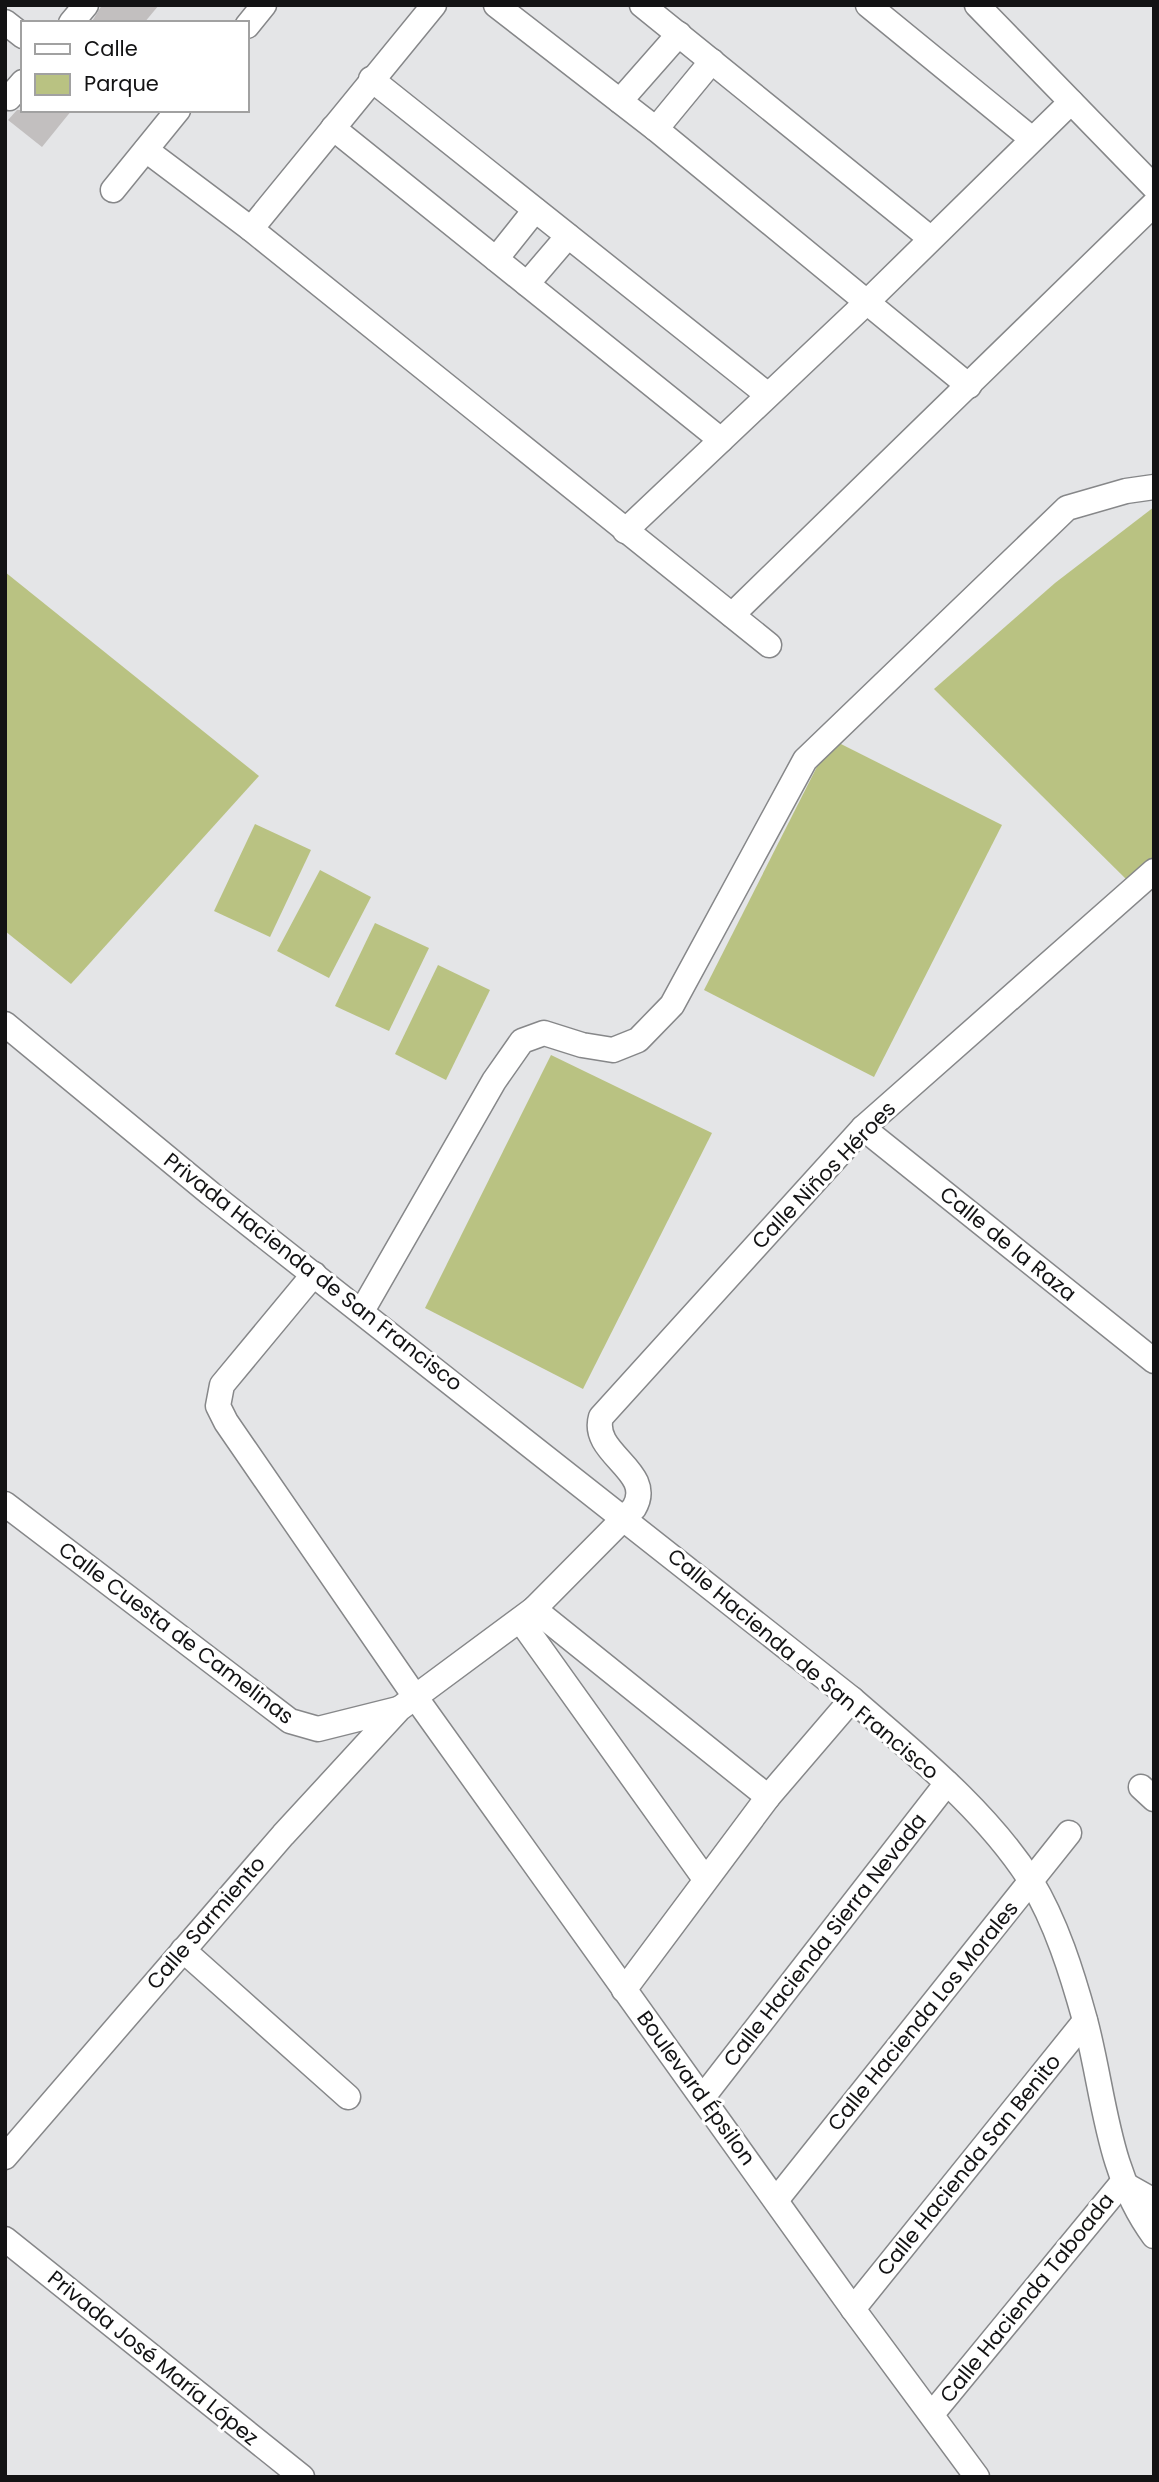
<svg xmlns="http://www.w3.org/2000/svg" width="1159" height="2482" font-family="Poppins,sans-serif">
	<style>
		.green { fill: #b9c282 }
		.building { fill: #c2bfbf }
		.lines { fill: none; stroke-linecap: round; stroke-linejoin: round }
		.minor-casing { stroke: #868789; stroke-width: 27 }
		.minor { stroke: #fff; stroke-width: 24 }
		.labels { text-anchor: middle; stroke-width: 6; stroke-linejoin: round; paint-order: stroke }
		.street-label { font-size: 21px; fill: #131314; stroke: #fff }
	</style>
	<rect width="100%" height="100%" fill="#e4e5e7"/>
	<g class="green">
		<polygon points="1154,507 1154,858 1129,882 934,689 1055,583"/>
		<polygon points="5,572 259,776 71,984 5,931"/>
		<polygon points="831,739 1002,825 874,1077 704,990"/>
		<polygon points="255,824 311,850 270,937 214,911"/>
		<polygon points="320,870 371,897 329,978 277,951"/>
		<polygon points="375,923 429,948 389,1031 335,1006"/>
		<polygon points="438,965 490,990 446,1080 395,1054"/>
		<polygon points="551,1055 712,1133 583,1389 425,1308"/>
	</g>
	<g class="building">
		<polygon points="102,5 159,5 144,23 91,23"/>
		<polygon points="17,110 72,110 42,147 8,120"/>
	</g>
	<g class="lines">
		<g class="minor-casing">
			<g id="minor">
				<polyline points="496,5 656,129 969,386"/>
				<polyline points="642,5 930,238"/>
				<polyline points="868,5 1032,139"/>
				<polyline points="977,5 1154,187"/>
				<polyline points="5,22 23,36"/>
				<polyline points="71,23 86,5"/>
				<polyline points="247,26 264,5"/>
				<polyline points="371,79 768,395"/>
				<polyline points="9,98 23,82"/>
				<polyline points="620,101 679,34"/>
				<polyline points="333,128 721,440"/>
				<polyline points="656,129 712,61"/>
				<polyline points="146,150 251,229 769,645"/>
				<polyline points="113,190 178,110"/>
				<polyline points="251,229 434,5"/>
				<polyline points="496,259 535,210"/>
				<polyline points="527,284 568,236"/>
				<polyline points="625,531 867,302 1071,102"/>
				<polyline points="732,615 1154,204"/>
				<path d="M5,1024l206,170 641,505c63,55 133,110 179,182 25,41 41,92 54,139 20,75 21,151 69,216"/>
				<polyline points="863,1128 1154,1361"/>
				<polyline points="314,1274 222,1385 218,1406 226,1422 416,1698 853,2309 977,2477"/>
				<polyline points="362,1311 494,1081 522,1041 544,1033 582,1045 613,1050 638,1040 672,1005 805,760 1067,508 1126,491 1154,487"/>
				<polyline points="5,1504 290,1721 318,1729 398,1709"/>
				<polyline points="534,1609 768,1797"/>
				<polyline points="520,1620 705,1879"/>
				<polyline points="1141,1787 1154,1799"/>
				<polyline points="183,1950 348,2097"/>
				<polyline points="624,1990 768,1797 852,1699"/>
				<polyline points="703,2097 947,1783"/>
				<path d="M5,2157l278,-322 116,-126 135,-100 100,-101c22,-37 -44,-54 -33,-91l262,-289 291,-257"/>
				<polyline points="777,2199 1069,1833"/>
				<polyline points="5,2239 302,2477"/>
				<polyline points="853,2309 1085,2021"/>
				<polyline points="932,2414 1122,2183 1154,2201"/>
			</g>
		</g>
		<use href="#minor" class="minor"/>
	</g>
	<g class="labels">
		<g class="street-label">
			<text transform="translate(824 1175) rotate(-46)" y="7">Calle Niños Héroes</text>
			<text transform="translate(1008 1244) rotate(39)" y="7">Calle de la Raza</text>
			<text transform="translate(313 1272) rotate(38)" y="7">Privada Hacienda de San Francisco</text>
			<text transform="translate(176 1633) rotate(37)" y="7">Calle Cuesta de Camelinas</text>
			<text transform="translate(803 1664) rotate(40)" y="7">Calle Hacienda de San Francisco</text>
			<text transform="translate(206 1923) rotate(-49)" y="7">Calle Sarmiento</text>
			<text transform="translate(825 1940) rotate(-52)" y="7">Calle Hacienda Sierra Nevada</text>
			<text transform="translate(923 2016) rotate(-51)" y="7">Calle Hacienda Los Morales</text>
			<text transform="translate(696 2088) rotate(54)" y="7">Boulevard Épsilon</text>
			<text transform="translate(969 2165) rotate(-51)" y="7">Calle Hacienda San Benito</text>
			<text transform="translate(1027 2298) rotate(-51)" y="7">Calle Hacienda Taboada</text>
			<text transform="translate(153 2358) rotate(39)" y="7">Privada José María López</text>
		</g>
	</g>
	<rect width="1159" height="2482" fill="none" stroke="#131314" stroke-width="14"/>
	<rect x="21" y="21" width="228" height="91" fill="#ffffff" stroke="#a1a1a1" stroke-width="2"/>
	<rect x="35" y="44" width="35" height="10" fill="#ffffff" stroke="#a1a1a1" stroke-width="2"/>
	<text x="84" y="56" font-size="21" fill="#131314">Calle</text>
	<rect x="35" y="74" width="35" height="21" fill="#b9c282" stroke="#a1a1a1" stroke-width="2"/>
	<text x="84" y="91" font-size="21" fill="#131314">Parque</text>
</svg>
